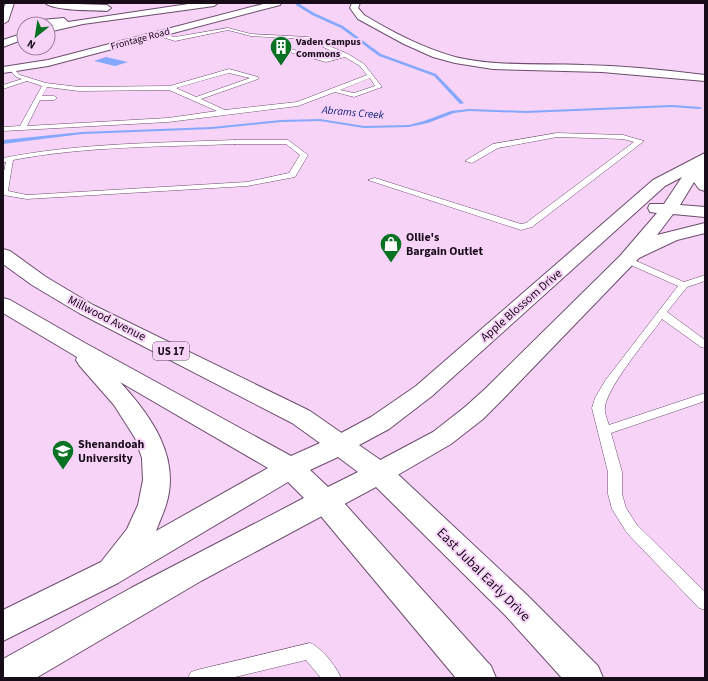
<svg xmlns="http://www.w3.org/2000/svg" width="708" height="681" font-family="'Source Sans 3',sans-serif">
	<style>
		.water { fill: #84a8fd }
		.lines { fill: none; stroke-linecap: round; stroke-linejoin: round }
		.stream { fill: #84a8fd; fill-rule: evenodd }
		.lane-casing { stroke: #6c4d6d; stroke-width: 1 }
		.street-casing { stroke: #6c4d6d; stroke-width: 2 }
		.secondary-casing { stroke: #6c4d6d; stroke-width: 2 }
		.primary-casing { stroke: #6c4d6d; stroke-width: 2 }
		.highway-casing { stroke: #6c4d6d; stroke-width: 2 }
		.lane { fill: #fff; fill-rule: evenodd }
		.street { fill: #fff; fill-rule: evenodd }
		.secondary { fill: #fff; fill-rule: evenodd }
		.primary { fill: #fff; fill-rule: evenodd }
		.highway { fill: #fff; fill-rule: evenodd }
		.labels { text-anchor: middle; stroke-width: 4; stroke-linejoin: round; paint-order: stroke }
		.far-street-label { font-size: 10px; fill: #180c19; stroke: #f8d3f8 }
		.far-poi-label { font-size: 10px; font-weight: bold; fill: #180c19; stroke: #f8d3f8; text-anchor: start }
		.far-water-label { font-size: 11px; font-style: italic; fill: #091c7b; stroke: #f8d3f8 }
		.shield { fill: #f8d3f8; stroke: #5b485c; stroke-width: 1 }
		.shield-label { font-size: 11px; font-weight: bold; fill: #180c19 }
		.poi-label { font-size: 12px; font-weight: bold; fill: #180c19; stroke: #f8d3f8; text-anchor: start }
		.street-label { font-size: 12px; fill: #180c19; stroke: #f8d3f8 }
		.near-street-label { font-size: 14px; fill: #180c19; stroke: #f8d3f8 }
	</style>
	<rect width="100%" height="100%" fill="#f8d3f8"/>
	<polygon class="water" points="106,57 128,62 115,66 94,61"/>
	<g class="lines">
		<g class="stream">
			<polygon points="296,3 298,3 314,13 343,26 381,54 436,74 464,103 460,104 434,76 379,56 341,28 312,15 296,5"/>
			<polygon points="672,105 700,107 702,108 700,109 672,107 526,113 469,111 454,113 428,123 409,127 364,128 320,121 281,122 212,129 82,134 3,144 3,140 82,132 212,127 281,120 320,119 364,126 409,125 424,121 451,111 469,109 526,111"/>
		</g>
		<g class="lane-casing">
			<g id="lane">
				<path d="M228,28l23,6 57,3 40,17 16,10 18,23 -28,10 -19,-5 -37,14 -130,16 -165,9v-4l17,-1 22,-40 -15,-5 -24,8v-4l19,-6 -6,-2 -5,-6 2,-3 7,7 26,8 33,4 91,-1 59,-17 29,8v2l-57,20 24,11 72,-8 70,-27 -7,-9 -15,-9 -19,5 -51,-14 3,-2 48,12 15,-3 -36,-16 -54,-3 -23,-6 -53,11 -22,-7 2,-1 20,4zM229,73l21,5 -54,19 -20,-9zM370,78l5,8 -21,7 -14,-3zM47,87l32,4 90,-1 48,21 -49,7 -141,8 13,-26h14l3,-2 -3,-2h-12z"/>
				<polygon points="557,133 623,135 644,141 532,227 521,230 368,180 375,178 521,224 526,223 634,142 623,139 557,137 498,148 472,163 465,161 493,144"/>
				<path d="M235,140h53l20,15 -13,22 -48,9 -220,13 -24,-4v-19l3,-14h-3v-4c76,-15 155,-15 232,-18zM235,144h51l14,11 -11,18 -42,9 -220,13 -19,-4 5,-31c73,-14 148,-13 222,-16z"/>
				<path d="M627,257l57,25 21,-7v6l-18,6 -20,25 38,28v8l-4,-1 -39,-28c-13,18 -55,68 -57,88 -1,5 2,12 4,18l96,-32v8l-94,32 11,39v22l4,14 11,17 68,67v18l-6,-2 -72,-75 -15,-24 -4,-15v-22l-16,-64 3,-10 10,-17 73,-95 -54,-24 -2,-2 2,-2z"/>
				<path d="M310,643c12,5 26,23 31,35h-20l-15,-18 -75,18h-43l3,-6 6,-2z"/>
			</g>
		</g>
		<g class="street-casing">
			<g id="street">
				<polygon points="267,3 281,3 280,5 48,66 3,73 3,67 48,60"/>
				<path d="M352,3h8l-2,5 6,7c28,17 59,33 91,42 41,10 87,6 129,8 41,1 81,5 121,10v6l-103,-9 -109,-3 -38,-6 -22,-6 -29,-13 -46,-25 -8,-11z"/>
				<polygon points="705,153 705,191 699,189 694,182 680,205 705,207 705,217 673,214 657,235 705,223 705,233 677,240 639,258 503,399 483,419 451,444 389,480 379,483 369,480 365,473 369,466 433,432 465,407 485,389 620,256 657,213 650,212 648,208 650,204 664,204 682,177 665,186 432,396 389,429 348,451 339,454 330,451 326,445 330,439 371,417 416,386 653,180"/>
			</g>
		</g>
		<g class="secondary-casing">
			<g id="secondary">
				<polygon points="379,463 389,466 527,595 598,666 603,678 562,678 505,615 369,480 365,473 369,466"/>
				<polygon points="325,490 335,493 491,666 496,678 456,678 315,509 311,501 315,493"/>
			</g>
		</g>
		<g class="primary-casing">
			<path id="primary" d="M3,249l7,2 36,26 47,28 217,106 79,55 4,7 -4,7 -188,101 -165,97h-33v-19l128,-71 173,-90 -16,-16 -170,101 -115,58v-31l98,-48 26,-33 11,-24 5,-25 -1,-22 -7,-20 -21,-33 -35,-40 -3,-5 1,-3 -74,-44v-15l7,2 75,43 206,113 29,-13 -28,-20 -213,-110 -47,-28 -29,-21zM120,382l148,86 -112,63c3,-8 7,-17 10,-26 15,-48 -15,-89 -46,-123zM338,457l20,15 -30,15 -18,-17z"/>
		</g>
		<g class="highway-casing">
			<g id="highway">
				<polygon points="6,3 14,3 8,21 3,24 3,10"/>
				<path d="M45,3l62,2 4,3 -4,3c-13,-1 -53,0 -62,-8z"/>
				<polygon points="195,3 218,3 214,6 83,24 48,32 48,26 55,25 25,24 30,21 64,18 68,22"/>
				<polygon points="24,33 24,39 3,47 3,40"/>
			</g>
		</g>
		<use href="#lane" class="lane"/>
		<use href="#street" class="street"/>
		<use href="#secondary" class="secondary"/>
		<use href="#primary" class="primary"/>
		<use href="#highway" class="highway"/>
	</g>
	<defs>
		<g id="building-pin" transform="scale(1.15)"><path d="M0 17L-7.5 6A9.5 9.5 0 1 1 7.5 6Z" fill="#087223" stroke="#f8d3f8"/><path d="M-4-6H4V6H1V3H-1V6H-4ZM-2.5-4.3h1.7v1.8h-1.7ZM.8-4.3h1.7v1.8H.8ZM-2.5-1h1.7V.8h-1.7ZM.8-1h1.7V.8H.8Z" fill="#fff"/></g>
		<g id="shop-pin" transform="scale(1.15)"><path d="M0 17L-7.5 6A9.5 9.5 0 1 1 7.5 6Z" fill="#087223" stroke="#f8d3f8"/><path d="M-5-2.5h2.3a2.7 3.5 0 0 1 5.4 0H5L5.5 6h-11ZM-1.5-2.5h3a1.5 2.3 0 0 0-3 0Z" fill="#fff"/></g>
		<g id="university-pin" transform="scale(1.15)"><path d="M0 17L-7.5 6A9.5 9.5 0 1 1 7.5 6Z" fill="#087223" stroke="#f8d3f8"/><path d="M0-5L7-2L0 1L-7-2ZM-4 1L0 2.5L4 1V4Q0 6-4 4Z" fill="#fff"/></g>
	</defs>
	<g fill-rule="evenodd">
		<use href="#building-pin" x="281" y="47"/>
		<use href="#shop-pin" x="391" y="244"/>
		<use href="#university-pin" x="63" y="451"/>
	</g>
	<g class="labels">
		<g class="far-street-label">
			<text transform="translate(140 38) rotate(-15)" y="4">Frontage Road</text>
		</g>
		<g class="far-poi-label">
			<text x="296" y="45">Vaden Campus<tspan x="296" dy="12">Commons</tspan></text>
		</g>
		<g class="far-water-label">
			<text transform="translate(353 112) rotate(5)" y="4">Abrams Creek</text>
		</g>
		<rect class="shield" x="153" y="342" width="36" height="18" rx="3"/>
		<g class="shield-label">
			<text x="171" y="355">US 17</text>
		</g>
		<g class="poi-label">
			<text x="406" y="241">Ollie's<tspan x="406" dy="14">Bargain Outlet</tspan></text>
			<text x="78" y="448">Shenandoah<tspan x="78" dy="14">University</tspan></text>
		</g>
		<g class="street-label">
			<text transform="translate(521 305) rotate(-41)" y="4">Apple Blossom Drive</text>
			<text transform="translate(107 318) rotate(27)" y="4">Millwood Avenue</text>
		</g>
		<g class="near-street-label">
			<text transform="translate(484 574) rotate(45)" y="5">East Jubal Early Drive</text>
		</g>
	</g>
	<rect width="708" height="681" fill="none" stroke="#180c19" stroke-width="8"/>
	<g transform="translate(36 36) rotate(210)"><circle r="19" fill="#f8d3f8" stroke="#9e839f"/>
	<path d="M0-3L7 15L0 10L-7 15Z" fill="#087223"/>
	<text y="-6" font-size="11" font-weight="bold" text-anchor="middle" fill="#180c19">N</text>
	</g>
</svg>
